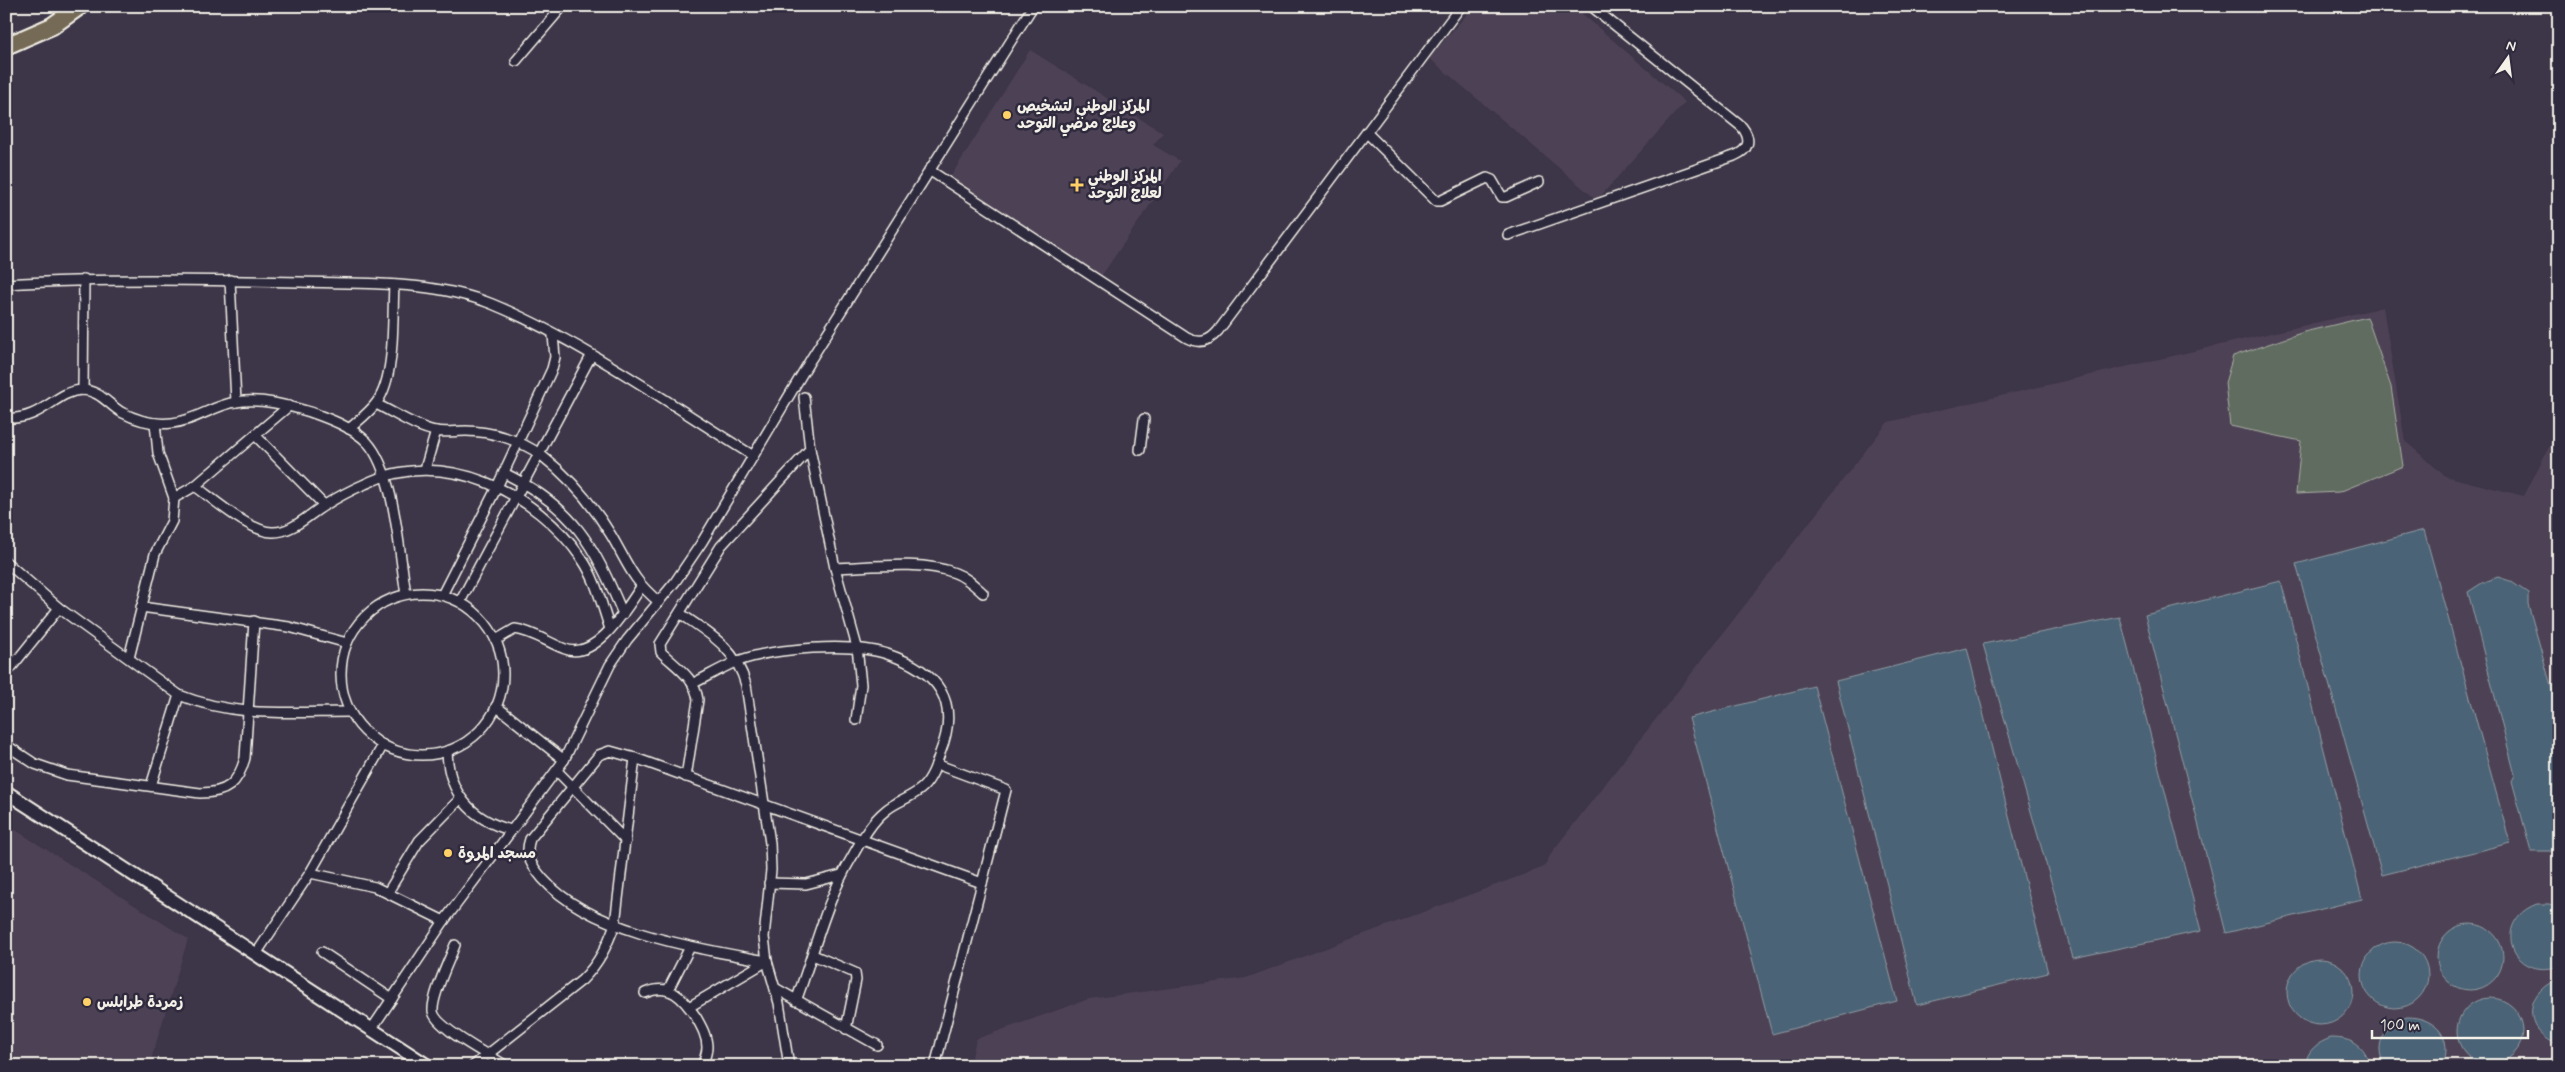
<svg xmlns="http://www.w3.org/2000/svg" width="2565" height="1072" font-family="Mynerve,'Playpen Sans Arabic',sans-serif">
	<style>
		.built { fill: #4e4255 }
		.green { fill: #606c61; stroke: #aaaea4 }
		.water { fill: #4b6376; stroke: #8f9ca4 }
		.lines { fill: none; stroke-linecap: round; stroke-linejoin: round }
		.street-casing { stroke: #f4f1e8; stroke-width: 12 }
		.secondary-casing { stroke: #f4f1e8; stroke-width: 16 }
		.highway-casing { stroke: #f4f1e8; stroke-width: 20 }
		.street { stroke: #2f2a3d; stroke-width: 9 }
		.secondary { stroke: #2f2a3d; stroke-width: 12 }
		.highway { stroke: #746b55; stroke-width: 16 }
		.poi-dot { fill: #ffd166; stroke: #2f2a3d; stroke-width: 2 }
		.labels { text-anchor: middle; stroke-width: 5; stroke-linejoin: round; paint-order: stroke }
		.poi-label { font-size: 15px; font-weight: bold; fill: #f4f1e8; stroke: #2f2a3d; text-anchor: start }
	</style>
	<rect width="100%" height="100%" fill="#3d3548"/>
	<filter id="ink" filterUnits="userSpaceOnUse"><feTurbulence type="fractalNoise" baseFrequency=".02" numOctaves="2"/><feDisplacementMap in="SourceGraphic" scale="10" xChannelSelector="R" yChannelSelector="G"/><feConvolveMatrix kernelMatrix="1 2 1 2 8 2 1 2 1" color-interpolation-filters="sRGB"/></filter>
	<g filter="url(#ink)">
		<g class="built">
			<polygon points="1474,6 1573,6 1685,102 1597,200 1429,58"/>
			<polygon points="1030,50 1163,133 1153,145 1180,161 1102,275 946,184"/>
			<polygon points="2383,307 2405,441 2445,476 2524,496 2559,427 2559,1066 970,1066 976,1039 1089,999 1246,978 1544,867 1552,852 1888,422"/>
			<polygon points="6,824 188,939 149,1066 6,1066"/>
		</g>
		<polygon class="green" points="2367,317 2391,387 2403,466 2339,492 2296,494 2301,441 2230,426 2225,383 2233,356 2304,332"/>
		<g class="water">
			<polygon points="2424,530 2510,843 2382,875 2296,564"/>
			<polygon points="2498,577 2510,581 2528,593 2528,604 2559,714 2557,851 2531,851 2512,781 2515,775 2468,592 2482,583"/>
			<polygon points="2281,581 2362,899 2226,933 2145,615"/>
			<polygon points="2120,617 2201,931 2073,958 1983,644"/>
			<polygon points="1967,648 2048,973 1917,1005 1836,681"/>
			<polygon points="1814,686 1897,1001 1772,1034 1689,718"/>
			<path d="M2537,904h12l10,3v59c-47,16 -69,-45 -22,-62z"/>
			<circle cx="2470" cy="957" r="33"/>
			<circle cx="2395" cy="975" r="33"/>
			<circle cx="2320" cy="992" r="33"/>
			<path d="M2559,979v66c-36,-13 -37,-53 0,-66z"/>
			<circle cx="2490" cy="1031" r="33"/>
			<path d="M2407,1017c28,0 48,21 35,49h-57c-13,-22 1,-42 22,-49z"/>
			<path d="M2331,1038c21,0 34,8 39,28h-65c2,-16 12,-23 26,-28z"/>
		</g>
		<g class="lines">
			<g class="street-casing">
				<g id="street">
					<polyline points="516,61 563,6"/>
					<polyline points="1367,133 1436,201 1440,201 1487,178 1492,180 1502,197 1506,197 1539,182"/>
					<path d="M929,170l258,168c12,6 22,4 31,-7l243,-325"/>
					<path d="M1508,235l226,-79c15,-6 18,-16 8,-29l-151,-121"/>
					<polyline points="230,280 236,402"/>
					<path d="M6,284c98,-6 196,-4 294,-2 63,2 132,-2 192,22 88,36 179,101 260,151"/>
					<polyline points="83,390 84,279"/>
					<polyline points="804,397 810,449 835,568 857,647 861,685 856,720"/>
					<path d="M376,404c19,9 39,23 59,27 10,2 21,0 31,0 25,0 54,9 75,24 27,21 52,50 70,80 17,29 21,45 48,67"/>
					<path d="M6,418c36,3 49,-27 76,-28 17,0 26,14 39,22 15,8 34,13 51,11 23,-2 42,-18 64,-21 26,-4 50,3 74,10 20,7 42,15 57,30 28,30 32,111 39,152"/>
					<path d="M349,429c9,-8 21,-17 28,-27 19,-26 15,-85 17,-117"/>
					<polyline points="255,435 324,505"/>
					<polyline points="1140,450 1144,419"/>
					<polyline points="425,469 436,431"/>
					<path d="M504,473c70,34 90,72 119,141"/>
					<path d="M195,486c18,13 56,46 77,46 20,1 36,-17 53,-27 13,-8 26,-15 40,-21 78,-38 171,8 217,75 14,20 20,47 28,70"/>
					<polyline points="174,498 195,486 289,406"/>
					<path d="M6,562l53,46 120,87c57,23 111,17 171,17"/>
					<path d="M835,568c36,-1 86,-8 120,5 11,4 19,12 28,20"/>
					<circle cx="422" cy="674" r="81"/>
					<polyline points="442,595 497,487 552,369 555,357 553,335"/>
					<polyline points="460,602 591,356"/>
					<polyline points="141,607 289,627 347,643"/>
					<path d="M681,614c29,20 55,34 65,71l24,158 1,27 -7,67 3,24 12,42 10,63"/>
					<path d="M496,640l19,-11c17,2 34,14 50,20 31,12 61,-40 76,-62"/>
					<polyline points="129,658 155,554 172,521 174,498 158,453 155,423"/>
					<polyline points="6,674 59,608"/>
					<path d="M694,683c14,-7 29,-16 44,-22 36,-13 113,-19 149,-7 51,17 74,47 53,99 -4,12 -8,25 -17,34 -11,11 -27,14 -38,24 -14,11 -24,30 -33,46 -26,43 -38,96 -56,144"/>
					<polyline points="496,706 564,760"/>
					<path d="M6,745l29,19 32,11 133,18c27,0 38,-9 45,-35l9,-137"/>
					<path d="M447,751c1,41 24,69 64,79"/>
					<polyline points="557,771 626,841"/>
					<path d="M686,777l12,-77c-3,-23 -22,-33 -37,-48l-1,-8 61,-98 89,-97"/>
					<polyline points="151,786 179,695"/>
					<polyline points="310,873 375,887 444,921"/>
					<polyline points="769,883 806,884 841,875"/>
					<polyline points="388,892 419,841 461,798"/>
					<path d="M455,945c-6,16 -23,50 -22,66 1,16 58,45 73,55"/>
					<polyline points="322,952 392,999"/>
					<polyline points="256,954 310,873 383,745"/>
					<polyline points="813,955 855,973 856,980 846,1029"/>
					<path d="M767,961c-67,-12 -177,-29 -224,-82 -11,-13 -19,-23 -13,-40l69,-84 11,-4 25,7 347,125"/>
					<polyline points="775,988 877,1045"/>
					<polyline points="668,990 690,947"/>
					<path d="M645,993c25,-11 38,5 51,24 5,9 11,19 11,30 0,7 -3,13 -5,19"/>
					<polyline points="689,1007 767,961"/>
					<polyline points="371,1030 444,921 564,760 610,665 627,640 675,582 702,542 811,359 1033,6"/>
					<path d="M473,1066l109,-86c17,-17 25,-34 33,-56l20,-166"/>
					<polyline points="935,1066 1006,790 936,764"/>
				</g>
			</g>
			<g class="secondary-casing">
				<polyline id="secondary" points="6,792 428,1066"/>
			</g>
			<g class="highway-casing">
				<polyline id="highway" points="6,46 52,26 80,6"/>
			</g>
			<use href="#street" class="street"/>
			<use href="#secondary" class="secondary"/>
			<use href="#highway" class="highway"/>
		</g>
	</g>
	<g class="poi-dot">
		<circle cx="1007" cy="115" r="5"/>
		<path d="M1074.5 177.5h5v5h5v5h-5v5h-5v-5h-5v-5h5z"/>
		<circle cx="448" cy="853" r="5"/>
		<circle cx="87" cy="1002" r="5"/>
	</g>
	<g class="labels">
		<g class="poi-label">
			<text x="1017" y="111">المركز الوطني لتشخيص<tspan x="1017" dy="17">وعلاج مرضي التوحد</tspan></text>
			<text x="1088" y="181">المركز الوطني<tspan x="1088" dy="17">لعلاج التوحد</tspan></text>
			<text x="458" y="858">مسجد المروة</text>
			<text x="97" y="1007">زمردة طرابلس</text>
		</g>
	</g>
	<rect width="2565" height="1072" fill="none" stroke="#2f2a3d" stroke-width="25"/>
	<rect x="12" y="12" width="2540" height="1047" fill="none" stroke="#f4f1e8" stroke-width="2" filter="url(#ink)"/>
	<g transform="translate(2508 58) rotate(14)" stroke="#2f2a3d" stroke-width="4" paint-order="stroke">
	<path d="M0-4L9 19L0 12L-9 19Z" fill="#f4f1e8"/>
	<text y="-8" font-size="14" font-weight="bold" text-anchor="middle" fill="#f4f1e8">N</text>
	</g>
	<path d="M2372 1030v8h156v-8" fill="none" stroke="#f4f1e8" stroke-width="2.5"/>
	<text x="2380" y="1030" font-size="15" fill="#f4f1e8" stroke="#2f2a3d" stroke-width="4" paint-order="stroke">100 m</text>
</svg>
